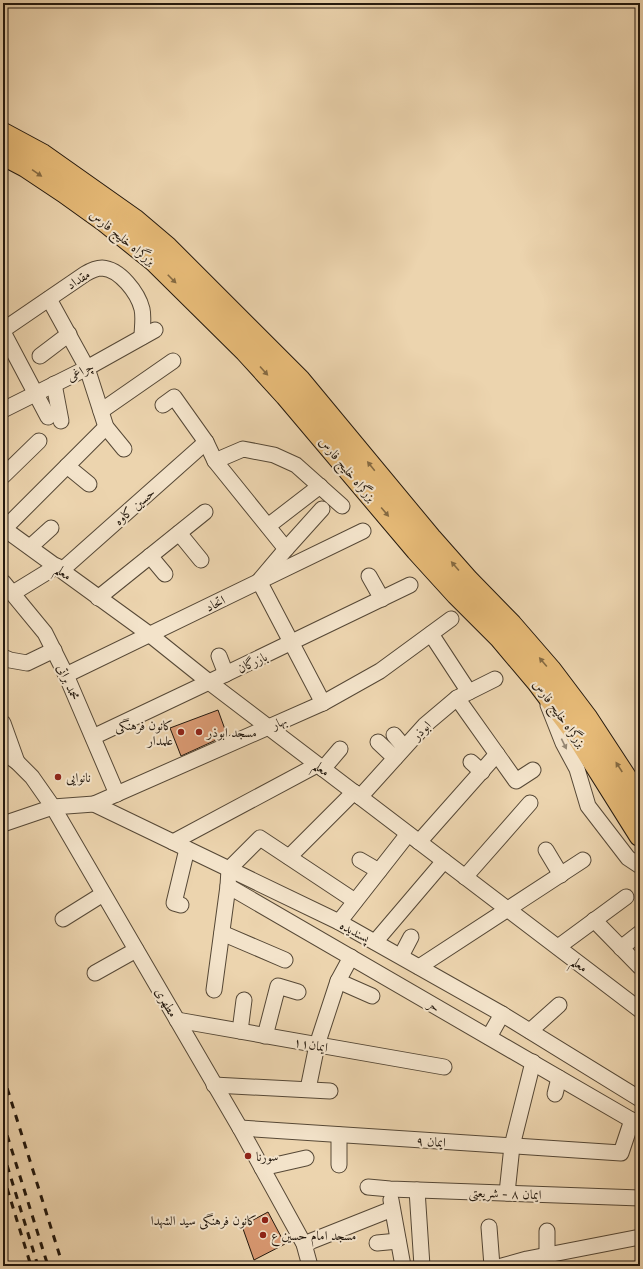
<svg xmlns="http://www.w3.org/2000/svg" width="643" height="1269" font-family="'Libre Caslon Text',Amiri,serif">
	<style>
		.building { fill: #d99972; stroke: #24190e }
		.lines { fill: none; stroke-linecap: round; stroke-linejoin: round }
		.minor-casing { stroke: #564836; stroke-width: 17 }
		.highway-casing { stroke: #24190e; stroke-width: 24 }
		.minor { stroke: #f3e3ca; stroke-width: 15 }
		.highway { stroke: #e6ba77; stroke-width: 22 }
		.rail { stroke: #24190e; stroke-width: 3; stroke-dasharray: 7 7; stroke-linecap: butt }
		.oneway { fill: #856a42 }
		.oneway2 { fill: #968875 }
		.poi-dot { fill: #8f2418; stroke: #f3e3ca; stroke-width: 1.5 }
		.labels { text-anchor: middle; stroke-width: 4; stroke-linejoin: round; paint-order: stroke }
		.street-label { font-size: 13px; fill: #24190e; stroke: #f3e3ca }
		.poi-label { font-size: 13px; fill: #24190e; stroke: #f3e3ca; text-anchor: start }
	</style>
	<rect width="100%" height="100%" fill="#ecd4ae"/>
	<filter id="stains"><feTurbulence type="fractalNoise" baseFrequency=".005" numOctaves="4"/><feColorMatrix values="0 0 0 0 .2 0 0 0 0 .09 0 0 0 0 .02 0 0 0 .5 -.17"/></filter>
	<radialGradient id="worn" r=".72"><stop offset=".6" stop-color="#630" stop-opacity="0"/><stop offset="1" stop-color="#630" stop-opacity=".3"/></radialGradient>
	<g class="building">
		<polygon points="218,710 227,735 181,756 170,728"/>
		<polygon points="268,1212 285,1244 254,1260 242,1226"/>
	</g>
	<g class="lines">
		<g class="minor-casing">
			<g id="minor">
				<polyline points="49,299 87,368 106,427 124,449"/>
				<path d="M3,330l82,-56c5,-3 11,-6 17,-6 18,1 36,25 40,41 2,9 0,19 0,28"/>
				<polyline points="3,332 48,417"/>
				<polyline points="40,356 69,334"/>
				<polyline points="54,384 61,421"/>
				<polyline points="163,405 174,397 206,442 215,461 286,549"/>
				<polyline points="3,410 87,368 155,330"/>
				<polyline points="101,411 173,361"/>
				<polyline points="215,461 243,449 274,455 296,465 342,506"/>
				<polyline points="67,466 89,484"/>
				<polyline points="3,476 39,441"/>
				<polyline points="322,509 286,549 259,581 323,703"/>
				<polyline points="268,526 320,486"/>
				<polyline points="3,528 149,634 209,682 640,1010"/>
				<polyline points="4,529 106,427"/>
				<polyline points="179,533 201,560"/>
				<polyline points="30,547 51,528"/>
				<polyline points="150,556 165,574"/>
				<polyline points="62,570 206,442"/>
				<polyline points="369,576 382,599"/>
				<polyline points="3,582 45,633 66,675 117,794"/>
				<polyline points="13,593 57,566"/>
				<polyline points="98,598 205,512"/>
				<polyline points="431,634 469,692"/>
				<polyline points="219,656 226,674"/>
				<polyline points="3,657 10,660 27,663 54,650"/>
				<polyline points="66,675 363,531"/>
				<polyline points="457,698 516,781 533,770"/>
				<polyline points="548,705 563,743 577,769 588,806 628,858 640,866"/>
				<polyline points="3,723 17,762"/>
				<polyline points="394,735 404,747"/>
				<polyline points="93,737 209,682 410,585"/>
				<polyline points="378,742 395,758"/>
				<polyline points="3,752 17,762 32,777 53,807 240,1128 304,1244 310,1266"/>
				<polyline points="471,762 482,772"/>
				<polyline points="323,769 340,749"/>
				<polyline points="360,797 425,725 457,698 495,679"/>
				<polyline points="94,804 323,703 380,671 451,619"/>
				<polyline points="3,824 53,807 94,804 339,922 502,1014 640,1099"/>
				<polyline points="173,842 317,765"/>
				<polyline points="419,842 497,754"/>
				<polyline points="546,850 561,875"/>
				<polyline points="289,857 354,792"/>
				<polyline points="360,860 379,871"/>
				<polyline points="465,877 530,803"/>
				<polyline points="228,886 640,1125"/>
				<polyline points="181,905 174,903 187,849"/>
				<polyline points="63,919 103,894"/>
				<polyline points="594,920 640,967"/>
				<polyline points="339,922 408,834"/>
				<polyline points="222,933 285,960"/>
				<polyline points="375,942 444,861"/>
				<polyline points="558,947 626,897"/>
				<polyline points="621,948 640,933"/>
				<polyline points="401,956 411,937"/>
				<polyline points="419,967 583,860"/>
				<polyline points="95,973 136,950"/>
				<polyline points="338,981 372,996"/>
				<polyline points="214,990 228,886 229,869 260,838 355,901"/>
				<polyline points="177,1020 444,1067"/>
				<polyline points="240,1031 244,1000"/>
				<polyline points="530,1031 559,1005"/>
				<polyline points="265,1036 278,986 298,992"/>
				<polyline points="489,1037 502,1014"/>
				<polyline points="214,1085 330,1091"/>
				<polyline points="308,1089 317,1045 338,981 351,957"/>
				<polyline points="555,1094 559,1078"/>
				<polyline points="240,1128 621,1153 632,1120"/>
				<polyline points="339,1165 339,1135"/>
				<polyline points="262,1168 306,1158"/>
				<polyline points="368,1187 390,1189 640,1198"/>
				<polyline points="417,1190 422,1266"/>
				<polyline points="507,1193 512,1146 533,1062"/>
				<polyline points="391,1200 403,1266"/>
				<polyline points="489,1227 492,1266"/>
				<polyline points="547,1231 547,1255"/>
				<polyline points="377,1243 398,1241"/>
				<polyline points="304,1244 392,1209"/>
				<polyline points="502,1266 527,1259 640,1237"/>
			</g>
		</g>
		<g class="highway-casing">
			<g id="highway">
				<polyline points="3,134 42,155 134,220 167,248 299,380 430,538 468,581 511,625 550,670 587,719 640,800"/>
				<polyline points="3,154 26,166 65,192 104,220 155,261 246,351 286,395 417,550 457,594 500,637 538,682 574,730 640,835"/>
			</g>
		</g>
		<use href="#minor" class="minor"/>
		<use href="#highway" class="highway"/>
		<g class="rail">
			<polyline points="3,1075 63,1266"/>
			<polyline points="3,1122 48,1266"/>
			<polyline points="3,1152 38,1266"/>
			<polyline points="3,1175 31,1266"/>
		</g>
	</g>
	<defs><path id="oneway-solid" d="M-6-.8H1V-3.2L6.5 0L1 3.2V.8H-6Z"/></defs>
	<g class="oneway">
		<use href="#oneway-solid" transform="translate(37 173) rotate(34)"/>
		<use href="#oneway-solid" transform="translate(172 279) rotate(45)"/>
		<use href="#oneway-solid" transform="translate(264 371) rotate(48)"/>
		<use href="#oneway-solid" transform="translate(371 466) rotate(-129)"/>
		<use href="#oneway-solid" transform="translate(385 512) rotate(50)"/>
		<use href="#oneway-solid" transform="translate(455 566) rotate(-131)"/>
		<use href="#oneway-solid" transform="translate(543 662) rotate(-130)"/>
		<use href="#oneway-solid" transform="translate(619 767) rotate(-123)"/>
	</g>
	<use class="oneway2" href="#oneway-solid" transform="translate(564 744) rotate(64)"/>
	<g class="poi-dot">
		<circle cx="181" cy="732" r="4"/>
		<circle cx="199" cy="732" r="4"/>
		<circle cx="58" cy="777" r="4"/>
		<circle cx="248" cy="1156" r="4"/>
		<circle cx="265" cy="1220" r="4"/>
		<circle cx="263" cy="1235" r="4"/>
	</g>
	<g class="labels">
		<g class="street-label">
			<text transform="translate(123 237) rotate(39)" y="5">بزرگراه خلیج فارس</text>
			<text transform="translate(78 279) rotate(-33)" y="5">مقداد</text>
			<text transform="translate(80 371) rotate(-27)" y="5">چراغی</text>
			<text transform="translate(348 469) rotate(50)" y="5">بزرگراه خلیج فارس</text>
			<text transform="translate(134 506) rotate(-41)" y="5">حسین کاوه</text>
			<text transform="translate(64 572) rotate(37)" y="5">معلم</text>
			<text transform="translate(215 603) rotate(-26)" y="5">اتحاد</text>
			<text transform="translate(252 662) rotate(-26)" y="5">بازرگان</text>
			<text transform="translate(69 682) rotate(66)" y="5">محمد براتی</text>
			<text transform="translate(560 713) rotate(54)" y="5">بزرگراه خلیج فارس</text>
			<text transform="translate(279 722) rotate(-23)" y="5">بهار</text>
			<text transform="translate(421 730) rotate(-45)" y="5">ابوذر</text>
			<text transform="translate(322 768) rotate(37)" y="5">معلم</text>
			<text transform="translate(355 931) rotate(29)" y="5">پسندیده</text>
			<text transform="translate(580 964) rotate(37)" y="5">معلم</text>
			<text transform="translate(167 1002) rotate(60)" y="5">مطهری</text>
			<text transform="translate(434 1005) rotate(30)" y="5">حر</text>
			<text transform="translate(311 1044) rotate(10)" y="5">ایمان۱۱</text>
			<text transform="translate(431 1141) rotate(4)" y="5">ایمان ۹</text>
			<text transform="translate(505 1193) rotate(2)" y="5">ایمان ۸ - شریعتی</text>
		</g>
		<g class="poi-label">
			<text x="173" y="730" text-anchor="end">کانون فرهنگی<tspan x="173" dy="15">علمدار</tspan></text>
			<text x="207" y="737">مسجد ابوذر</text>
			<text x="66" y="782">نانوایی</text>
			<text x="256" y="1161">سورنا</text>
			<text x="257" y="1225" text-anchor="end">کانون فرهنگی سید الشهدا</text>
			<text x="271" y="1240">مسجد امام حسین ع</text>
		</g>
	</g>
	<rect width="643" height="1269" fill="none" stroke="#ecd4ae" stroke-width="16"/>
	<rect x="4" y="4" width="635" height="1261" fill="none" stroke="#24190e" stroke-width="2"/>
	<rect x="8" y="8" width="627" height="1253" fill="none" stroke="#24190e"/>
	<rect width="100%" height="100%" filter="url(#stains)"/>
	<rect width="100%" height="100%" fill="url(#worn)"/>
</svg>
